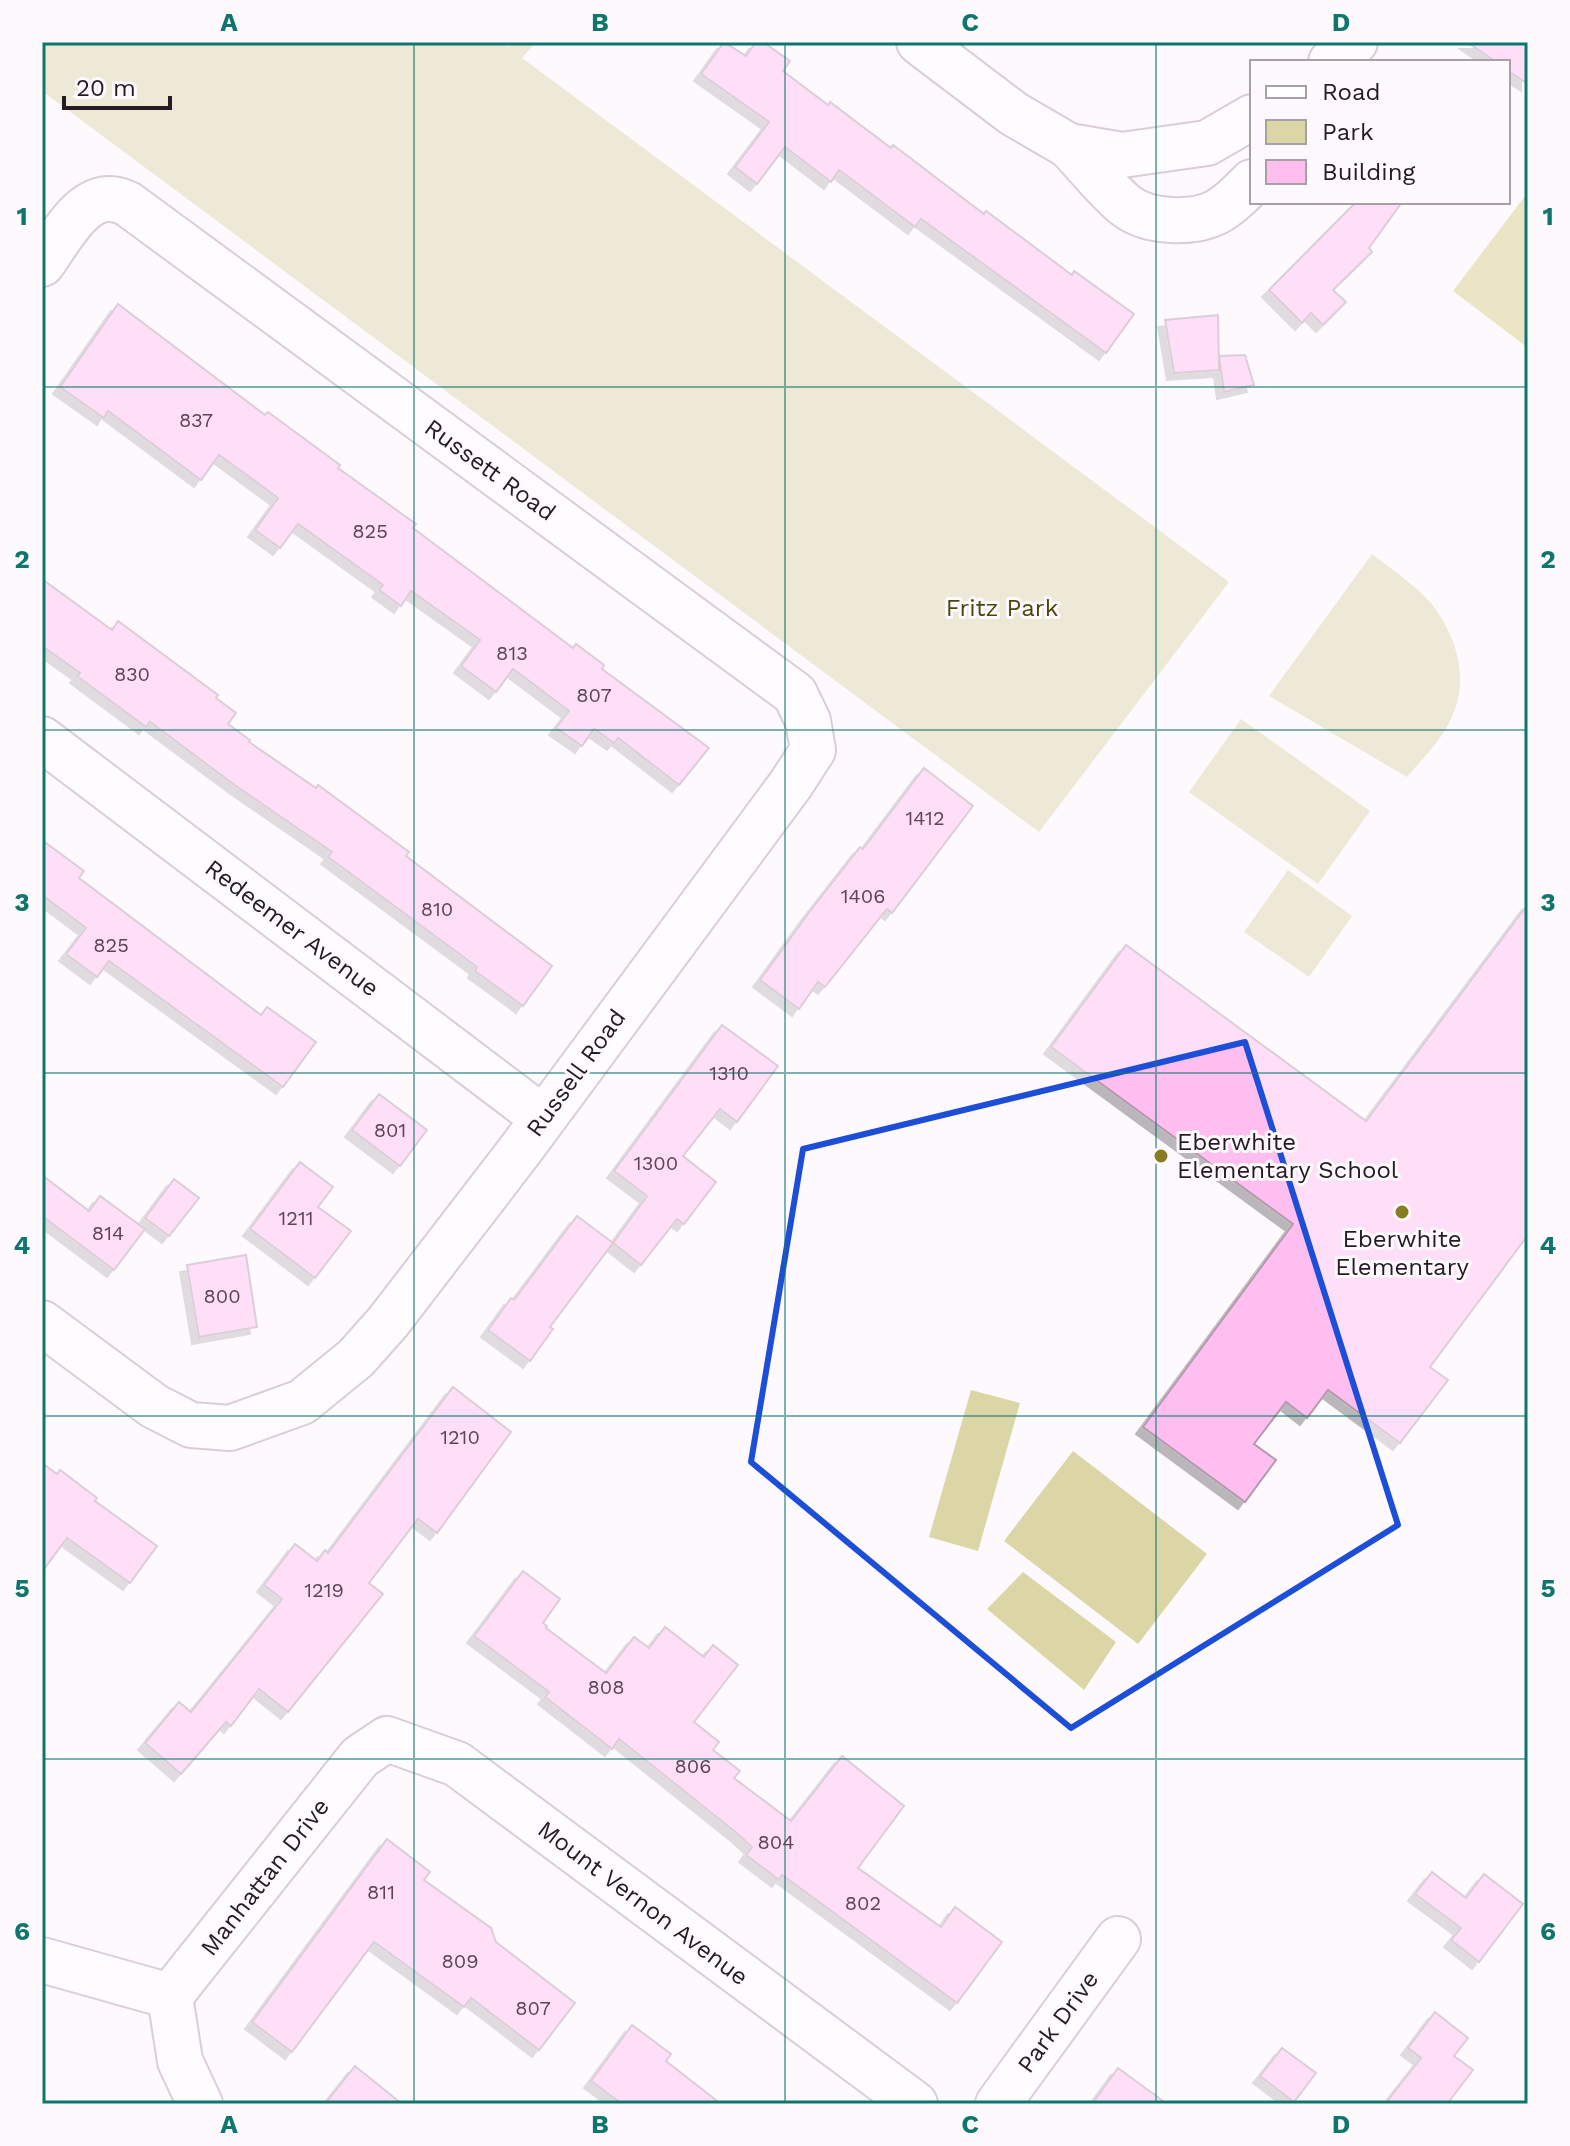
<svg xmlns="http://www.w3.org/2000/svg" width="1570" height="2146" font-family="'Work Sans',sans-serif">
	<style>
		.green { fill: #dcd5a6 }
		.forest { fill: #d5ca81 }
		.building { fill: #febff0; stroke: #b299ac; stroke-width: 2; filter: url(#shadow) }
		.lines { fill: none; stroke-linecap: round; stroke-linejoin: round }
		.minor-casing { stroke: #b097aa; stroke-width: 48 }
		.minor { stroke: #fff; stroke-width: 44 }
		.marked { fill: none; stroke: #1d4ed8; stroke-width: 6; stroke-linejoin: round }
		.grid { fill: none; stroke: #0f766e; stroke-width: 2; stroke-opacity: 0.55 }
		.poi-dot { fill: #887c22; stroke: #fef9fd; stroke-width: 3 }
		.labels { text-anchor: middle; stroke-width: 6; stroke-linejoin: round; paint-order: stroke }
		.number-label { font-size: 20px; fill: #5b4556 }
		.street-label { font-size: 24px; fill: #251c23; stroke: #fef9fd }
		.park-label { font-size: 24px; fill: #4d460b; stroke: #fef9fd }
		.poi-label { font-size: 24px; fill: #251c23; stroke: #fef9fd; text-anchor: start }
		.neatline { fill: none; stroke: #0f766e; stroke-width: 3 }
		.grid-label { font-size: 26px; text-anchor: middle; font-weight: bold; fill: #0f766e }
	</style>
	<defs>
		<filter id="shadow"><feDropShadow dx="-7" dy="7" stdDeviation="0" flood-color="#0004"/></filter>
	</defs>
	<rect width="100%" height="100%" fill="#fef9fd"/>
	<g class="green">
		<polygon points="42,42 503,42 509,47 514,42 536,42 522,58 1229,582 1039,832 42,91"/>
		<path d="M1372,554c17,13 45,33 58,48 28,35 41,80 19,121 -10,20 -28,37 -42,54l-138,-81z"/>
		<polygon points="1241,719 1370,811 1318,884 1189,792"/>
		<polygon points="1288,870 1352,916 1309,977 1244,932"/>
		<polygon points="971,1390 1020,1403 978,1551 929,1537"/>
		<polygon points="1073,1451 1207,1554 1138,1644 1004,1541"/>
		<polygon points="1023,1572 1116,1642 1084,1690 987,1609"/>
	</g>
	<polygon class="forest" points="1528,192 1528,348 1453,291"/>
	<g class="building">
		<polygon points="724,42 746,56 756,42 763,42 790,61 783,71 828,105 830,102 891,148 893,145 984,214 986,211 1072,275 1074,271 1134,314 1106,353 921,219 915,227 839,170 831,182 785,147 757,184 735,167 769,122 701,74"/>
		<polygon points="1467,42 1528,42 1528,84 1508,71 1508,62 1496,62"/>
		<polygon points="1356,202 1402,202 1369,248 1372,252 1333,290 1346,302 1323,325 1311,313 1302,323 1269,290"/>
		<polygon points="118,304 265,415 268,412 340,465 338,468 416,524 413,528 573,648 576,644 604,665 602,669 709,748 679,785 618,738 614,743 594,729 582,746 556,728 569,711 513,669 496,692 461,666 480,640 411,591 401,606 379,590 383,585 298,524 280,548 255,530 278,498 219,455 201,480 108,411 104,418 60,387"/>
		<polygon points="1218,315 1219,370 1174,373 1165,320"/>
		<polygon points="1245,355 1254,385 1224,392 1219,356"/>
		<polygon points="42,579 112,630 118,621 218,695 216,698 236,713 228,724 250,740 249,742 316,788 318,785 409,852 406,856 552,966 523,1006 475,971 477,967 328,857 332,852 236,786 150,722 146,727 77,676 80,673 42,646"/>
		<polygon points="924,768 973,806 892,913 887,909 825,987 818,982 799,1009 760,980 810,911 860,847 863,849"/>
		<polygon points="42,840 84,871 79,878 261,1015 267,1007 316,1042 283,1087 109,961 97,977 66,954 86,928 42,895"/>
		<polygon points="1528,904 1528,1235 1430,1367 1448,1380 1400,1443 1328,1390 1307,1418 1286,1402 1254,1444 1276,1460 1245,1502 1143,1427 1293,1224 1051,1047 1126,945 1366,1121"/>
		<polygon points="722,1025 778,1066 737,1122 720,1109 683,1156 716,1182 684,1224 677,1219 641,1265 613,1243 647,1196 614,1171"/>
		<polygon points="379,1094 427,1130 400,1166 352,1130"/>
		<polygon points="300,1162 333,1187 318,1207 351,1231 315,1278 250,1229"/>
		<polygon points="42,1175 89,1211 100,1196 145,1229 114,1270 42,1216"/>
		<polygon points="174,1179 199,1198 169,1236 145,1218"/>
		<polygon points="577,1216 613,1243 550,1327 553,1329 530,1361 488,1330 511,1298 514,1300"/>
		<polygon points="246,1255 257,1327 199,1337 187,1265"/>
		<polygon points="453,1387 511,1432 437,1533 418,1519 369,1583 383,1594 288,1712 259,1689 231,1726 226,1722 181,1774 145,1743 179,1702 191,1712 282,1599 264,1585 295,1544 317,1561 325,1550 328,1553"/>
		<polygon points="42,1463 57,1474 60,1470 97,1498 95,1501 157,1546 130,1583 67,1538 42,1572"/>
		<polygon points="523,1571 560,1599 543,1623 547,1626 546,1628 606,1673 634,1637 649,1648 665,1627 704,1657 713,1645 738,1665 694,1722 719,1742 713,1750 740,1771 734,1778 791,1821 842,1756 904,1806 858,1868 941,1927 955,1907 1002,1942 957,2003 782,1875 779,1880 746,1855 752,1847 739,1835 619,1739 612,1749 545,1697 549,1692 474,1636"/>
		<polygon points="387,1839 430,1872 424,1880 491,1928 496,1942 575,2003 539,2050 471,1998 464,2007 374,1942 292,2052 252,2022"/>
		<polygon points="1432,1872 1466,1898 1484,1874 1523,1904 1479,1962 1451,1940 1461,1928 1415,1894"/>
		<polygon points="1435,2012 1468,2038 1454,2056 1473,2070 1447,2104 1385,2104 1421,2058 1408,2048"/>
		<polygon points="632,2025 671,2054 666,2061 721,2104 622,2104 591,2081"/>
		<polygon points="1282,2048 1316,2073 1294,2102 1260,2076"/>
		<polygon points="355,2066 402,2104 325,2104"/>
		<polygon points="1118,2068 1167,2104 1092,2104"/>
	</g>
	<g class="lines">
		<g class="minor-casing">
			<g id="minor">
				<polyline points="919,42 1014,114 1069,146 1122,155 1207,143 1252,117"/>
				<polyline points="1331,62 1355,42"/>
				<path d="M1069,146c18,19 36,42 56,59 14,11 29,14 46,15 40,2 54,-10 81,-38"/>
				<path d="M42,264c20,-27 45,-82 86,-60l667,490 13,27 5,29 -22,34 -270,365 -133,173 -32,36 -54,44 -72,26 -39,-3 -37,-19 -112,-83"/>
				<polyline points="42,739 543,1118"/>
				<polyline points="42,1960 170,1996"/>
				<polyline points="170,1996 360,1757 387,1739 457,1764 915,2104"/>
				<polyline points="170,1996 180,2061 200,2104"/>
				<polyline points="998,2104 1118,1939"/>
			</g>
		</g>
		<use href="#minor" class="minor"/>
	</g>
	<path d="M0 0H1570V2146H0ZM1245,1042l153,483 -327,203 -320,-266 52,-313z" fill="#fef9fd" fill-opacity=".55" fill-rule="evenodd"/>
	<path class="marked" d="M1245,1042l153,483 -327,203 -320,-266 52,-313z"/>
	<path class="grid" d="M414,42v2062M785,42v2062M1156,42v2062M42,387h1486M42,730h1486M42,1073h1486M42,1416h1486M42,1759h1486"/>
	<g class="poi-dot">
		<circle cx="1161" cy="1156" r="8"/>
		<circle cx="1402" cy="1212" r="8"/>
	</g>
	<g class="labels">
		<g class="number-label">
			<text x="196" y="427">837</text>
			<text x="370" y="538">825</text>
			<text x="512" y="660">813</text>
			<text x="132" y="681">830</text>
			<text x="594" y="702">807</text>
			<text x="925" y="825">1412</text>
			<text x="863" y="903">1406</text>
			<text x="437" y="916">810</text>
			<text x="111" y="952">825</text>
			<text x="729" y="1080">1310</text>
			<text x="390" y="1137">801</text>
			<text x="656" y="1170">1300</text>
			<text x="296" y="1225">1211</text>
			<text x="108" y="1240">814</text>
			<text x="222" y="1303">800</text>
			<text x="460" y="1444">1210</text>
			<text x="324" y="1597">1219</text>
			<text x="606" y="1694">808</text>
			<text x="693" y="1773">806</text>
			<text x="776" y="1849">804</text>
			<text x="381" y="1899">811</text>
			<text x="863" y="1910">802</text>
			<text x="460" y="1968">809</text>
			<text x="533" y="2015">807</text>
		</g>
		<g class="street-label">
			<text transform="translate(490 470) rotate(36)" y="8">Russett Road</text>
			<text transform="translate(292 928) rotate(37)" y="8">Redeemer Avenue</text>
			<text transform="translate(576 1073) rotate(-54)" y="8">Russell Road</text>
			<text transform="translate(265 1877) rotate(-52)" y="8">Manhattan Drive</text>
			<text transform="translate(643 1903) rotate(37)" y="8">Mount Vernon Avenue</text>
			<text transform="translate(1058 2022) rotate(-54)" y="8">Park Drive</text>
		</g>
		<g class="park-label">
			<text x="1002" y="616">Fritz Park</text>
		</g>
		<g class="poi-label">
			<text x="1177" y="1150">Eberwhite<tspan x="1177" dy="28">Elementary School</tspan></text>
			<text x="1402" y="1247" text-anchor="middle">Eberwhite<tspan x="1402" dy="28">Elementary</tspan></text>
		</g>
	</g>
	<rect width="1570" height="2146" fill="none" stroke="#fef9fd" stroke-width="88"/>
	<rect x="1250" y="60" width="260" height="144" fill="#fef9fd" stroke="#a7a1a6" stroke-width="2"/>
	<rect x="1266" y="86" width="40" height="12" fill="#ffffff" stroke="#a7a1a6" stroke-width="2"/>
	<text x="1322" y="100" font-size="24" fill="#251c23">Road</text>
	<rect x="1266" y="120" width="40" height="24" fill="#dcd5a6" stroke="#a7a1a6" stroke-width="2"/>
	<text x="1322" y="140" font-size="24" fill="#251c23">Park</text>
	<rect x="1266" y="160" width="40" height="24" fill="#febff0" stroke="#a7a1a6" stroke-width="2"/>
	<text x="1322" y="180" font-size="24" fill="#251c23">Building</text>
	<path d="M64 96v12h106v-12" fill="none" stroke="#251c23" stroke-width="4"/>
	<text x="76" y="96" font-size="24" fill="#251c23" stroke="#fef9fd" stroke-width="6" paint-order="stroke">20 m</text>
	<rect x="44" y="44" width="1482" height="2058" class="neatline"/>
	<g class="grid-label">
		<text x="229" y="31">A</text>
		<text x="600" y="31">B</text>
		<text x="970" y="31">C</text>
		<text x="1341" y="31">D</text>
		<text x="22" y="225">1</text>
		<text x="1548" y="225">1</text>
		<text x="22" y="568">2</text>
		<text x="1548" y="568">2</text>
		<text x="22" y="911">3</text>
		<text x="1548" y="911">3</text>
		<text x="22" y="1254">4</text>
		<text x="1548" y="1254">4</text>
		<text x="22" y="1597">5</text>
		<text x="1548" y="1597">5</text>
		<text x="22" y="1940">6</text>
		<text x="1548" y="1940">6</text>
		<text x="229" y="2133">A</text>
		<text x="600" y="2133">B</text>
		<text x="970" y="2133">C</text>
		<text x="1341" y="2133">D</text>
	</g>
</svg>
